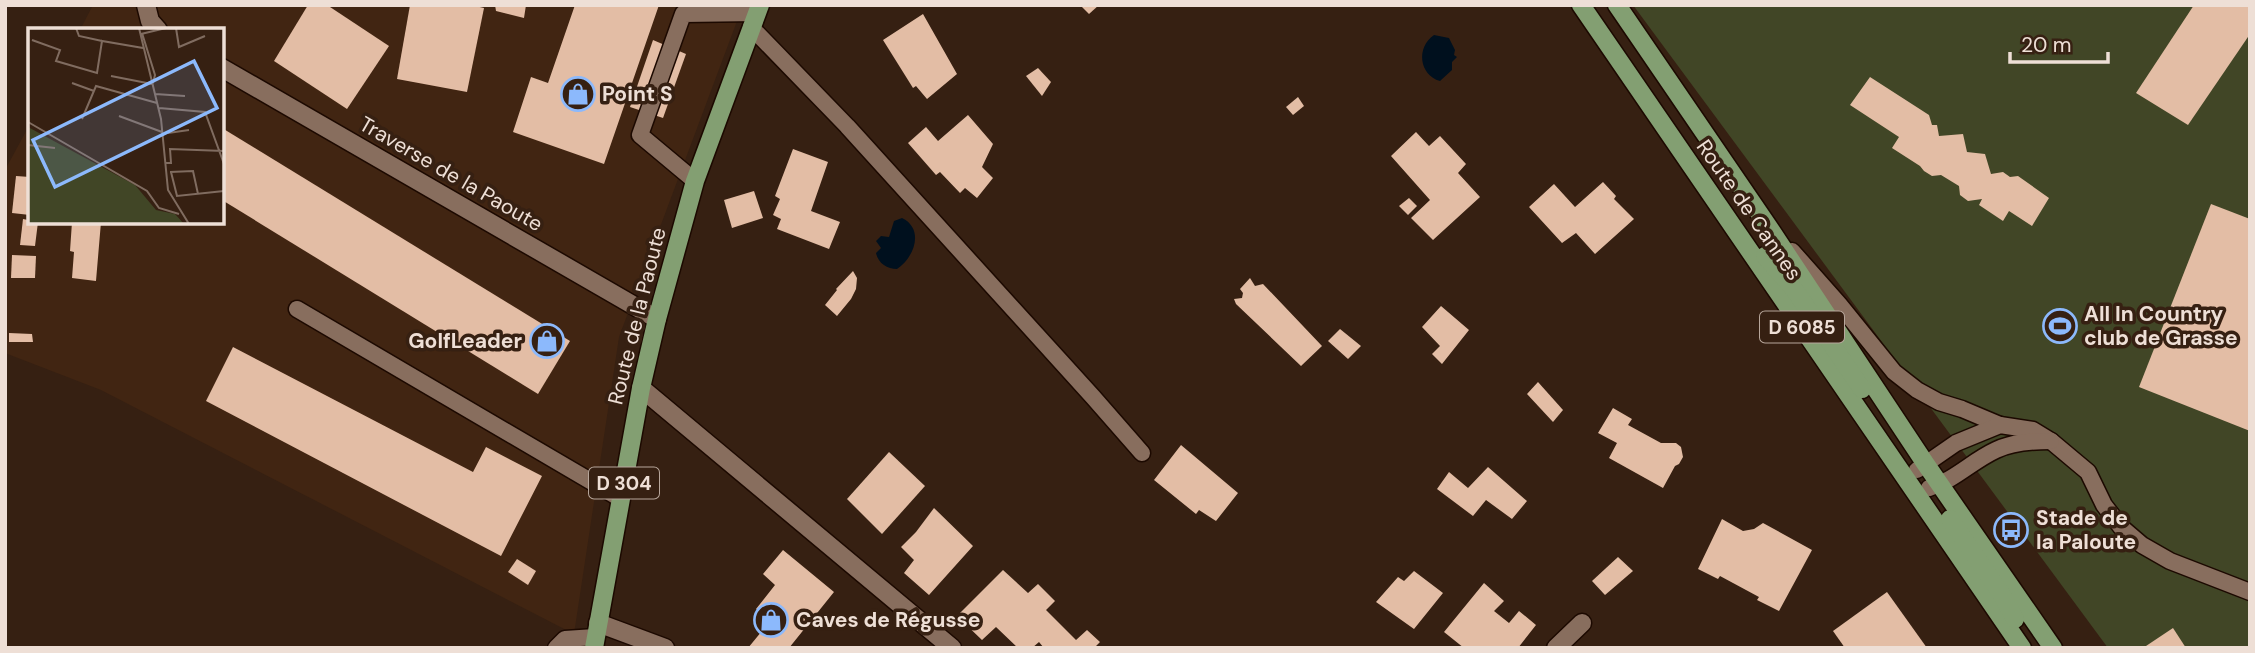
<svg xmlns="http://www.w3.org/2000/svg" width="2255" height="653" font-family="'DM Sans',sans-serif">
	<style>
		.built { fill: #412512 }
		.green { fill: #414626 }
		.water { fill: #00101e }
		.building { fill: #e3bda5 }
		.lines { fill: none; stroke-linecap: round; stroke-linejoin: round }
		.lane-casing { stroke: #1c0900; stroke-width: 19 }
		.street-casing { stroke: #1c0900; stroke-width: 21 }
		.primary-casing { stroke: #1c0900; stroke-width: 21 }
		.lane { stroke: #886e5e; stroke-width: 16 }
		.street { stroke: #886e5e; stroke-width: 18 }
		.primary { stroke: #839f72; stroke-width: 18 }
		.labels { text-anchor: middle; stroke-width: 7; stroke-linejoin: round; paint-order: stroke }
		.shield { fill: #362012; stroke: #b7a69b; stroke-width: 2 }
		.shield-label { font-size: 19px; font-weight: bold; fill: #eedfd6 }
		.poi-label { font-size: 21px; font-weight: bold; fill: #eedfd6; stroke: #362012; text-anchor: start }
		.street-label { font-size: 21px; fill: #eedfd6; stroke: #362012 }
		.inset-road { fill: none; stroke: #806c60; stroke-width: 2 }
		.view { fill: #8cb9fc; fill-opacity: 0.15; stroke: #8cb9fc; stroke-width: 3.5 }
		.inset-edge { fill: none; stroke: #eedfd6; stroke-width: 3.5 }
	</style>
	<rect width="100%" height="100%" fill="#362012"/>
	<polygon class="built" points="93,5 743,5 619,337 574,634 101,390 5,353 5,170 30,124 30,222 222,222 222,30 80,30"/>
	<polygon class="green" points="1633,5 2250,5 2250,648 2108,648"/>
	<g class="water">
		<path d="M1434,35l15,3 6,12 -1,5 3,2 -5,5v8l-12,11c-21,-6 -24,-34 -6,-46z"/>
		<path d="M902,218c23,11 12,40 -5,51 -10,0 -19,-6 -21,-16l5,-5 -5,-7 5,-5 8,1 5,-16z"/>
	</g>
	<g class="building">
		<polygon points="308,5 327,5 389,46 347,109 274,61"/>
		<polygon points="410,5 471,5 484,8 467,92 397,79"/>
		<polygon points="495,5 526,5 524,18 496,11"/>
		<polygon points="575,5 659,5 604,164 513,132 531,77 548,83"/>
		<polygon points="1080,5 1099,5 1089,14"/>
		<polygon points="2194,5 2250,5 2250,34 2188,125 2136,93"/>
		<polygon points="923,14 957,74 927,99 916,86 913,88 883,40"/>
		<polygon points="653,40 686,54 663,118 630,107"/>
		<polygon points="1038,68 1051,82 1042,96 1026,76"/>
		<polygon points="1870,77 1929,115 1932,125 1937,125 1939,136 1963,134 1967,152 1985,154 1991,174 2003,172 2010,177 2018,176 2049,198 2032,226 2009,211 2003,221 1979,205 1982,199 1968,201 1960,195 1959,186 1941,175 1932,176 1924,171 1920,166 1892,148 1899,137 1850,105"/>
		<polygon points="1298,97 1304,106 1293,115 1286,107"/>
		<polygon points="968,115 993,144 982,167 993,178 977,198 965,188 960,193 940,172 936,175 908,143 926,127 938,141"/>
		<polygon points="222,128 570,341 538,394 222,200"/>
		<polygon points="1416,132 1429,146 1440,136 1466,164 1458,173 1480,197 1433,240 1411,218 1430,200 1391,156"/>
		<polygon points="793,149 828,162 811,211 840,222 829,249 777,229 781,219 773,215 780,199 775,196"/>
		<polygon points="16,176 30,177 30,215 12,213"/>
		<polygon points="1603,182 1616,196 1614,199 1634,219 1595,254 1576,233 1562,243 1529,207 1554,184 1575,207"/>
		<polygon points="754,191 763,218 732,228 724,200"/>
		<polygon points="1409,198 1417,206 1408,215 1399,206"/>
		<polygon points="2211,204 2250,219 2250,431 2139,387"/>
		<polygon points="23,219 38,222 35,246 20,245"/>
		<polygon points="72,222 101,222 96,281 72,278 74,252 70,251"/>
		<polygon points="12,255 36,256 35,278 11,278"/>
		<polygon points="853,271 857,278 856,289 851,299 837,316 825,305 837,290 836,289"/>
		<polygon points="1250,278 1255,286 1263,284 1322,346 1301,366 1236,304 1234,299 1242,298 1243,293 1240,289"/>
		<polygon points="1441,306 1469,330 1442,364 1432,354 1440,346 1422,327"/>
		<polygon points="1340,329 1361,346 1348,359 1328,341"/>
		<polygon points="9,333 32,334 33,342 9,342"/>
		<polygon points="233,347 473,472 486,447 542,476 501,556 206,401"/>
		<polygon points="1538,382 1563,410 1553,422 1527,394"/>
		<polygon points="1613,408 1632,419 1628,425 1661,443 1676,443 1681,447 1683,457 1679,464 1675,466 1663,488 1609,458 1617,443 1598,433"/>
		<polygon points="1181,445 1238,493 1216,521 1199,510 1196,514 1154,480"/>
		<polygon points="889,452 925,486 882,534 847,499"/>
		<polygon points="1488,467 1527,501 1512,519 1486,500 1473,516 1437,489 1449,472 1468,488"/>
		<polygon points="934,508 973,546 929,595 904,573 914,560 901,547 916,532"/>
		<polygon points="1722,519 1743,531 1754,529 1763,523 1812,550 1779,611 1757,600 1759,597 1720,576 1718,579 1698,569"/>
		<polygon points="783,550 834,592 789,648 748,648 771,620 756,609 775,585 763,574"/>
		<polygon points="1618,557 1633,571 1605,595 1592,581"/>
		<polygon points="517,559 536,571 528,585 508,572"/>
		<polygon points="1003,570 1028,593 1038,584 1055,601 1046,610 1076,640 1087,630 1100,642 1094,648 1044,648 1039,642 1032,648 1018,648 996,627 982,640 957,616"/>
		<polygon points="1414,571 1443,593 1414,629 1376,602 1398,577 1404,581"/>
		<polygon points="1484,583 1504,601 1494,611 1509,623 1519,611 1536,625 1518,648 1464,648 1444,632"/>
		<polygon points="1887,592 1927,648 1845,648 1833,631"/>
		<polygon points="2173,628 2186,648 2143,648"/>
	</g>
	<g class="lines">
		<g class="lane-casing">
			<g id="lane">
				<polyline points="751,27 847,126 1093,397 1142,453"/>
				<polyline points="695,181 640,135 683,14 757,13"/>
				<polyline points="1792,251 1839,304 1894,372 1917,390 1939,402 1962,409 2000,425"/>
				<polyline points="297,309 621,499"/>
				<polyline points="1917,470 1956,443 2000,425 2033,430 2051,441 2088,472 2104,505 2121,527 2142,545 2170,561 2250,592"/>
				<path d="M1929,488c26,-8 43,-27 67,-38 17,-8 36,-9 55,-9"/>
				<polyline points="556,648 565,639 595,637"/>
			</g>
		</g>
		<g class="street-casing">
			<g id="street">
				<polyline points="146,5 150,21 158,30"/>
				<polyline points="222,68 657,319"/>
				<polyline points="641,388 952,648"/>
				<polyline points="598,623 665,648"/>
				<polyline points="1556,648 1582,623"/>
			</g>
		</g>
		<g class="primary-casing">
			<g id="primary">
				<polyline points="1581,5 2022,648"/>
				<polyline points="1617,5 1768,226 1925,463 2053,648"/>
				<polyline points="1765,256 1794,289 1862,389"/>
				<polyline points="1950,519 2002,595 2015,619"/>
				<polyline points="594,648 641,388 657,319 695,181 760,5"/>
			</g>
		</g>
		<use href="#lane" class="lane"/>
		<use href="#street" class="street"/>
		<use href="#primary" class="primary"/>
	</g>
	<defs>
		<g id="shop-ring" transform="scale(1.75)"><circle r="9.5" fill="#362012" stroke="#8cb9fc" stroke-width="1.5"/><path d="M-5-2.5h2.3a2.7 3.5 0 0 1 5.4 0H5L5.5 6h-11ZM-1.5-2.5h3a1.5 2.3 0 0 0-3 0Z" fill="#8cb9fc"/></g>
		<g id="stadium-ring" transform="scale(1.75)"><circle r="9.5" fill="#362012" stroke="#8cb9fc" stroke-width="1.5"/><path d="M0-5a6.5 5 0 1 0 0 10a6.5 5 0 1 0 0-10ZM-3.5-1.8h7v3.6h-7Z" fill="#8cb9fc"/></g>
		<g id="bus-ring" transform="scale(1.75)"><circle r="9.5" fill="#362012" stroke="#8cb9fc" stroke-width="1.5"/><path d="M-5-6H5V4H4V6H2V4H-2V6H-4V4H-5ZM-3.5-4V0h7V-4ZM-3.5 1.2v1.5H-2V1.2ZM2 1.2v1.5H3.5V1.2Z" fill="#8cb9fc"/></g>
	</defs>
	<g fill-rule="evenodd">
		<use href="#shop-ring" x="578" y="94"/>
		<use href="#stadium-ring" x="2060" y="326"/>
		<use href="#shop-ring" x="547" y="341"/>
		<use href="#bus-ring" x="2011" y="530"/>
		<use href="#shop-ring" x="771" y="620"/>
	</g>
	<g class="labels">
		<g class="shield">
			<rect x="1760" y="311.5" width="84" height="31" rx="5"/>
			<rect x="589" y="467.5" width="70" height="31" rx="5"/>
		</g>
		<g class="shield-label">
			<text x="1802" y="334">D 6085</text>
			<text x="624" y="490">D 304</text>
		</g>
		<g class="poi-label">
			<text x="602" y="101">Point S</text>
			<text x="2084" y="321">All In Country<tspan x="2084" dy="24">club de Grasse</tspan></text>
			<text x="522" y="348" text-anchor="end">GolfLeader</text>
			<text x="2036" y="525">Stade de<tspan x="2036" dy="24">la Paloute</tspan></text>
			<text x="796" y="627">Caves de Régusse</text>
		</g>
		<g class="street-label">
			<text transform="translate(451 174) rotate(30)" y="7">Traverse de la Paoute</text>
			<text transform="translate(1749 210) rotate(55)" y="7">Route de Cannes</text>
			<text transform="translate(637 316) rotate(-76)" y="7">Route de la Paoute</text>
		</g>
	</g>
	<g transform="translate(28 28)">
		<rect width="196" height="196" fill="#362012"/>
		<path d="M0,99l107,58 21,25 19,4 9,10h-156z" fill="#414626"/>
		<path class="inset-road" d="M48,0l3,8 23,5M111,0l22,91 7,71 21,34M148,0l3,19 26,-11M114,5l13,42 -2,8M113,6l25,-6M4,12l28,10 -4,11 41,12 5,-32 41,7M83,48l41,8M44,55l22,8M127,66l30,2M131,80l46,4 19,52M91,88l43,16M54,91l14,-33 61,17M0,94l119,69 12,17 20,6M140,105l21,-3M0,117l27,3M138,135h5l-1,-14 54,2M142,144l23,-1 5,23M143,144l6,24 47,-5"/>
		<path class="view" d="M166,33l23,47 -162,79 -22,-47z"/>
		<rect width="196" height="196" class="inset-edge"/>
	</g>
	<rect width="2255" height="653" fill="none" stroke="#eedfd6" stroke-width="14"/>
	<path d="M2010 52v10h98v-10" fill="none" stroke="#eedfd6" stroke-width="3.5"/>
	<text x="2021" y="52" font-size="21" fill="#eedfd6" stroke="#362012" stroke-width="5" paint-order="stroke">20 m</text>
</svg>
